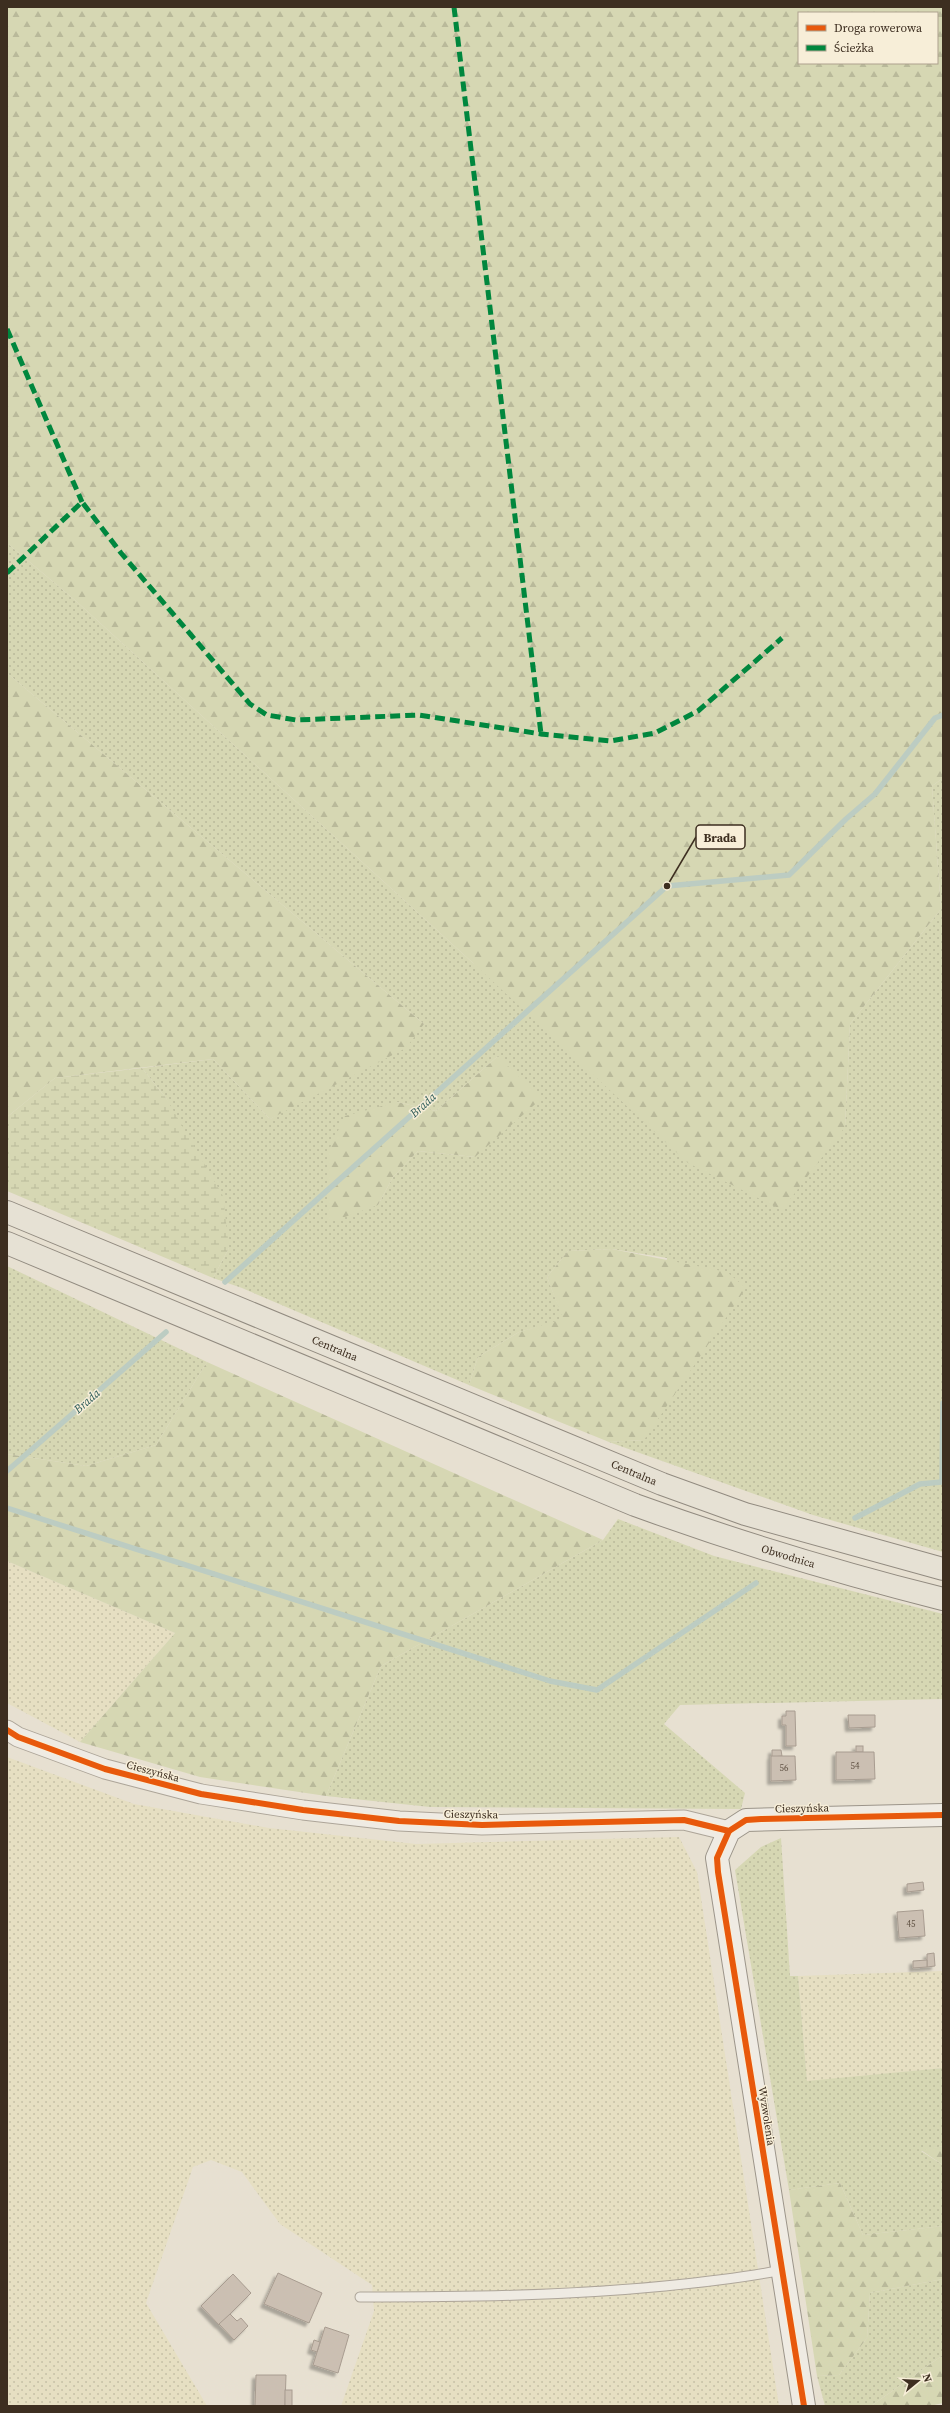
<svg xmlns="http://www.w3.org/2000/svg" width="950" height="2413" font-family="'Source Serif 4',serif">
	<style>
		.farmland { fill: url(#farmland-dots) }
		.grass { fill: url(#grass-dots); fill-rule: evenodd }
		.forest { fill: url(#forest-firs); fill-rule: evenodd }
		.wetland { fill: url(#wetland-marsh) }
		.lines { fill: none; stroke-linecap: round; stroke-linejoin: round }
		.stream { stroke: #bcccc2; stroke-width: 5.5 }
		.building { fill: #cbbfb2; stroke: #a89c90; filter: url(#shadow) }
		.lane-casing { stroke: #ada599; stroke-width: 11 }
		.street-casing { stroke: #ada599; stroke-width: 21 }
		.secondary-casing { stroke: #9c958a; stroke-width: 24 }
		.primary-casing { stroke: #928b80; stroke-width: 24 }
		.lane { stroke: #efebe3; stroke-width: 9 }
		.street { stroke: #efebe3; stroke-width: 19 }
		.secondary { stroke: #efebe3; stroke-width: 22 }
		.primary { stroke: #e6e1d4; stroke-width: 22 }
		.quiet { stroke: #00873e; stroke-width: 5; stroke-dasharray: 10 5; stroke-linecap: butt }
		.cycleway-casing { stroke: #f7eed8; stroke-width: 8 }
		.cycleway { stroke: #e8590c; stroke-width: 6 }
		.labels { text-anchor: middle; stroke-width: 3; stroke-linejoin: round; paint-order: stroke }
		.number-label { font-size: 9px; fill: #605244 }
		.street-label { font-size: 11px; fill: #3d2e20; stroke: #f7eed8 }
		.water-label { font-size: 12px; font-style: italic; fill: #2f5d5a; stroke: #f7eed8 }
		.leader { fill: none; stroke: #3d2e20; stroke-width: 1.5 }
		.callout-dot { fill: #3d2e20; stroke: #f7eed8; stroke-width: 1.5 }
		.callout { fill: #f7eed8; stroke: #3d2e20; stroke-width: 1.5 }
		.callout-label { font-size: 12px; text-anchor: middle; font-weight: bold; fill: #3d2e20 }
	</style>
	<defs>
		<pattern id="farmland-dots" width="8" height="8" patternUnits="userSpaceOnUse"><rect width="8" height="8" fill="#e6dfc2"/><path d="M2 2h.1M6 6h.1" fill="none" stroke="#c6c0a6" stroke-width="1.8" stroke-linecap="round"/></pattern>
		<pattern id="grass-dots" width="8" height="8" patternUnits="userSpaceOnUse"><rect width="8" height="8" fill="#d6d7b3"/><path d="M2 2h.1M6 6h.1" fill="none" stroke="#b9b99a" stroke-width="1.8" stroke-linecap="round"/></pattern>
		<pattern id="forest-firs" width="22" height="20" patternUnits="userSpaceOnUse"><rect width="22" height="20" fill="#d6d7b3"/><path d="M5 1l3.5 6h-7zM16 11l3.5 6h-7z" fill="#b9b99a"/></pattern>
		<pattern id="wetland-marsh" width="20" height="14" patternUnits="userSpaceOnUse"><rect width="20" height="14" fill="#d6d7b3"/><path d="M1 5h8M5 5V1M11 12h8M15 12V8" fill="none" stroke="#b9b99a"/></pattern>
		<filter id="shadow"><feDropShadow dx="-3.5" dy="3.5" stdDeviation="1" flood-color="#0004"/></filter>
	</defs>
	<rect width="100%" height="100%" fill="#e7e0d1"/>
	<g class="farmland">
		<polygon points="7,1561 175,1633 80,1742 7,1703"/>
		<polygon points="7,1757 134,1804 269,1828 416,1844 679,1837 697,1872 779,2406 341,2406 374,2311 372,2285 280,2224 242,2172 211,2160 193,2167 146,2303 207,2406 7,2406"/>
		<polygon points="943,1971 943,2068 807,2082 798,1976"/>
	</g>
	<g class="grass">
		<path d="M7,543l69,58 397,362 372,164 5,-103 91,-115 -9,-123 11,-8v774l-130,-37 -204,-73 35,-2 23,-182 -55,-9 -44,2 -21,26 17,43 -45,12 -41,25 -9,28 -227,-97 -29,-10 16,-30 -63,-150 -24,-30 71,-9 57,60 154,-95 -417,-351zM498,1056l-23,101 -57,-6 -25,26 -15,28 19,-103 39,9z"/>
		<polygon points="7,1266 207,1362 156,1445 86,1466 7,1454"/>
		<polygon points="618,1519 714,1556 943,1614 943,1699 680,1705 664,1724 745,1793 741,1809 430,1807 326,1796 381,1666 603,1540"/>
		<polygon points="781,1838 790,1976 798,1976 807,2081 943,2068 943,2146 921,2151 943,2165 943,2226 863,2235 840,2183 789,2190 735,1870 761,1847"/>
		<polygon points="943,2279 943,2355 871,2406 825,2406 817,2376 839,2375 867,2338 870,2293"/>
	</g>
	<g class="forest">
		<path d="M7,7h936v771l-11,8 9,123 -91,115 -5,103 -63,83 -94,-47 -215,-200 -397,-362 -69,-58zM799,13h138v50h-138z"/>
		<polygon points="7,673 424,1024 406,1048 270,1119 213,1059 55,1078 7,1117"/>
		<polygon points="498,1056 541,1099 475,1157 418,1151 393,1177 378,1205 328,1223 329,1150 345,1116 397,1102 436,1111"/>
		<polygon points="612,1249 727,1272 746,1288 644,1440 609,1442 469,1385 478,1357 519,1332 563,1319 547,1277 568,1251"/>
		<polygon points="207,1362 603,1540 381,1666 326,1796 200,1777 80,1742 175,1633 7,1561 7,1454 86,1466 156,1445"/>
		<polygon points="943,2146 943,2165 921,2150"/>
		<polygon points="840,2183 863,2235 943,2226 943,2279 870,2293 867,2338 839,2375 817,2376 789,2190"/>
		<polygon points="943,2355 943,2403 930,2406 871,2406"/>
	</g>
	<polygon class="wetland" points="142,1068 166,1098 223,1196 229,1248 213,1278 7,1191 7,1117 55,1078"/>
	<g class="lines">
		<g class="stream">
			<polyline points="225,1282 667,886 789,875 846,819 875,794 935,718 943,715"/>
			<polyline points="7,1471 166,1332"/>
			<polyline points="7,1508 550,1681 597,1690 756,1583"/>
			<polyline points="855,1518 920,1484 942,1482 943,1403"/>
		</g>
	</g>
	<g class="building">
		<polygon points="786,1711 795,1711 796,1746 786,1746 786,1725 782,1725 782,1716 786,1716"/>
		<polygon points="848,1715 875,1715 875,1727 849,1728"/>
		<rect x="856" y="1746" width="7" height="6"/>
		<polygon points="772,1750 781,1750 782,1756 772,1757"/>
		<polygon points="836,1752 874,1752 875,1779 836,1780"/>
		<polygon points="771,1756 795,1756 796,1780 771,1781"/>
		<polygon points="923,1882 924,1890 907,1892 907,1884"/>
		<polygon points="923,1910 925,1936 899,1938 897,1912"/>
		<polygon points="934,1953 935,1966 927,1967 927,1954"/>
		<polygon points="927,1960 927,1967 913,1968 913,1961"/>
		<polygon points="278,2273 322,2293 309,2323 264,2304"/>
		<polygon points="233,2274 251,2293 219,2325 201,2306"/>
		<polygon points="230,2314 237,2321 241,2318 248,2326 234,2340 219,2324"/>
		<polygon points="325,2327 349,2335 338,2373 313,2365"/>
		<polygon points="314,2340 320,2342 317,2352 311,2350"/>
		<polygon points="256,2375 286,2375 285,2406 255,2406"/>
		<rect x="285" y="2390" width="7" height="16"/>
	</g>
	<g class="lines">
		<g class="lane-casing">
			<path id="lane" d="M360,2297c103,0 202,-1 305,-11 40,-4 78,-8 117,-16"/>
		</g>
		<g class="street-casing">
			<polyline id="street" points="7,1730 18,1737 105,1769 201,1794 303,1810 399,1821 482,1825 684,1820 729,1831"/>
		</g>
		<g class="secondary-casing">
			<polyline id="secondary" points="804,2406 717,1858 729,1831 746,1820 943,1815"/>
		</g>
		<g class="primary-casing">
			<g id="primary">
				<path id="s1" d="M7,1212l655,272 83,30 198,55"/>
				<path id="s2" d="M7,1243l628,262c102,37 204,68 308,94"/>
			</g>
		</g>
		<use href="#lane" class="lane"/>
		<use href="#street" class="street"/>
		<use href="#secondary" class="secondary"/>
		<use href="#primary" class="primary"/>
		<g class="quiet">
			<polyline points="454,7 541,734"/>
			<polyline points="7,329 82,502"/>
			<polyline points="7,573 82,502 121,553 250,704 267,715 296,720 419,715 541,734 611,741 655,733 698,711 782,638"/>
		</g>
		<g class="cycleway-casing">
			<g id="cycleway">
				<polyline points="7,1730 18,1737 105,1769 201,1794 303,1810 399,1821 482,1825 684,1820 729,1831 746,1820 761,1819 943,1815"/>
				<polyline points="729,1831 717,1858 718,1872 804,2406"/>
			</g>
		</g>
		<use href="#cycleway" class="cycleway"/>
	</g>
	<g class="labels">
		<g class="number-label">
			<text x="855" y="1769">54</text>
			<text x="784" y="1771">56</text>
			<text x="911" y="1927">45</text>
		</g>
		<g class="street-label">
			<text dy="4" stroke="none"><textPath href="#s1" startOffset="355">Centralna</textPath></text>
			<text dy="4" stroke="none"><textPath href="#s1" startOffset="679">Centralna</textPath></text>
			<text dy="4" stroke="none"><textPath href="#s2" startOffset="842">Obwodnica</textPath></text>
			<text transform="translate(153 1771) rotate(15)" y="4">Cieszyńska</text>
			<text transform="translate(802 1808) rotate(-1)" y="4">Cieszyńska</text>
			<text transform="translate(471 1814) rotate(1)" y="4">Cieszyńska</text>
			<text transform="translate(767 2116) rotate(81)" y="4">Wyzwolenia</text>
		</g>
		<g class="water-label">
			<text transform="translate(423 1105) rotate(-42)" y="4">Brada</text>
			<text transform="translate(87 1401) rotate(-41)" y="4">Brada</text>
		</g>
	</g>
	<path class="leader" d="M667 886L696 837"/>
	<circle class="callout-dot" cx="667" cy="886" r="4"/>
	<rect class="callout" x="696" y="825" width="49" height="24" rx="4"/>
	<g class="callout-label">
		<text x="720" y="842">Brada</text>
	</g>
	<rect width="950" height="2413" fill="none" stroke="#3d2e20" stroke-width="16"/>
	<rect x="798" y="12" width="140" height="52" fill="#f7eed8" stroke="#ada18e"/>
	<rect x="806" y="25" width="20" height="6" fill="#e8590c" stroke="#ada18e"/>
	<text x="834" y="32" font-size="12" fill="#3d2e20">Droga rowerowa</text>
	<rect x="806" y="45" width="20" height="6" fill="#00873e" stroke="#ada18e"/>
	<text x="834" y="52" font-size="12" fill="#3d2e20">Ścieżka</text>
	<g transform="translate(918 2381) rotate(72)" stroke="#f7eed8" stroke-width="3" paint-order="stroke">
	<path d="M0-3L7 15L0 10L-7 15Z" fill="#3d2e20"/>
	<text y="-6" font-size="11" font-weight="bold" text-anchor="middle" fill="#3d2e20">N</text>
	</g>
</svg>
